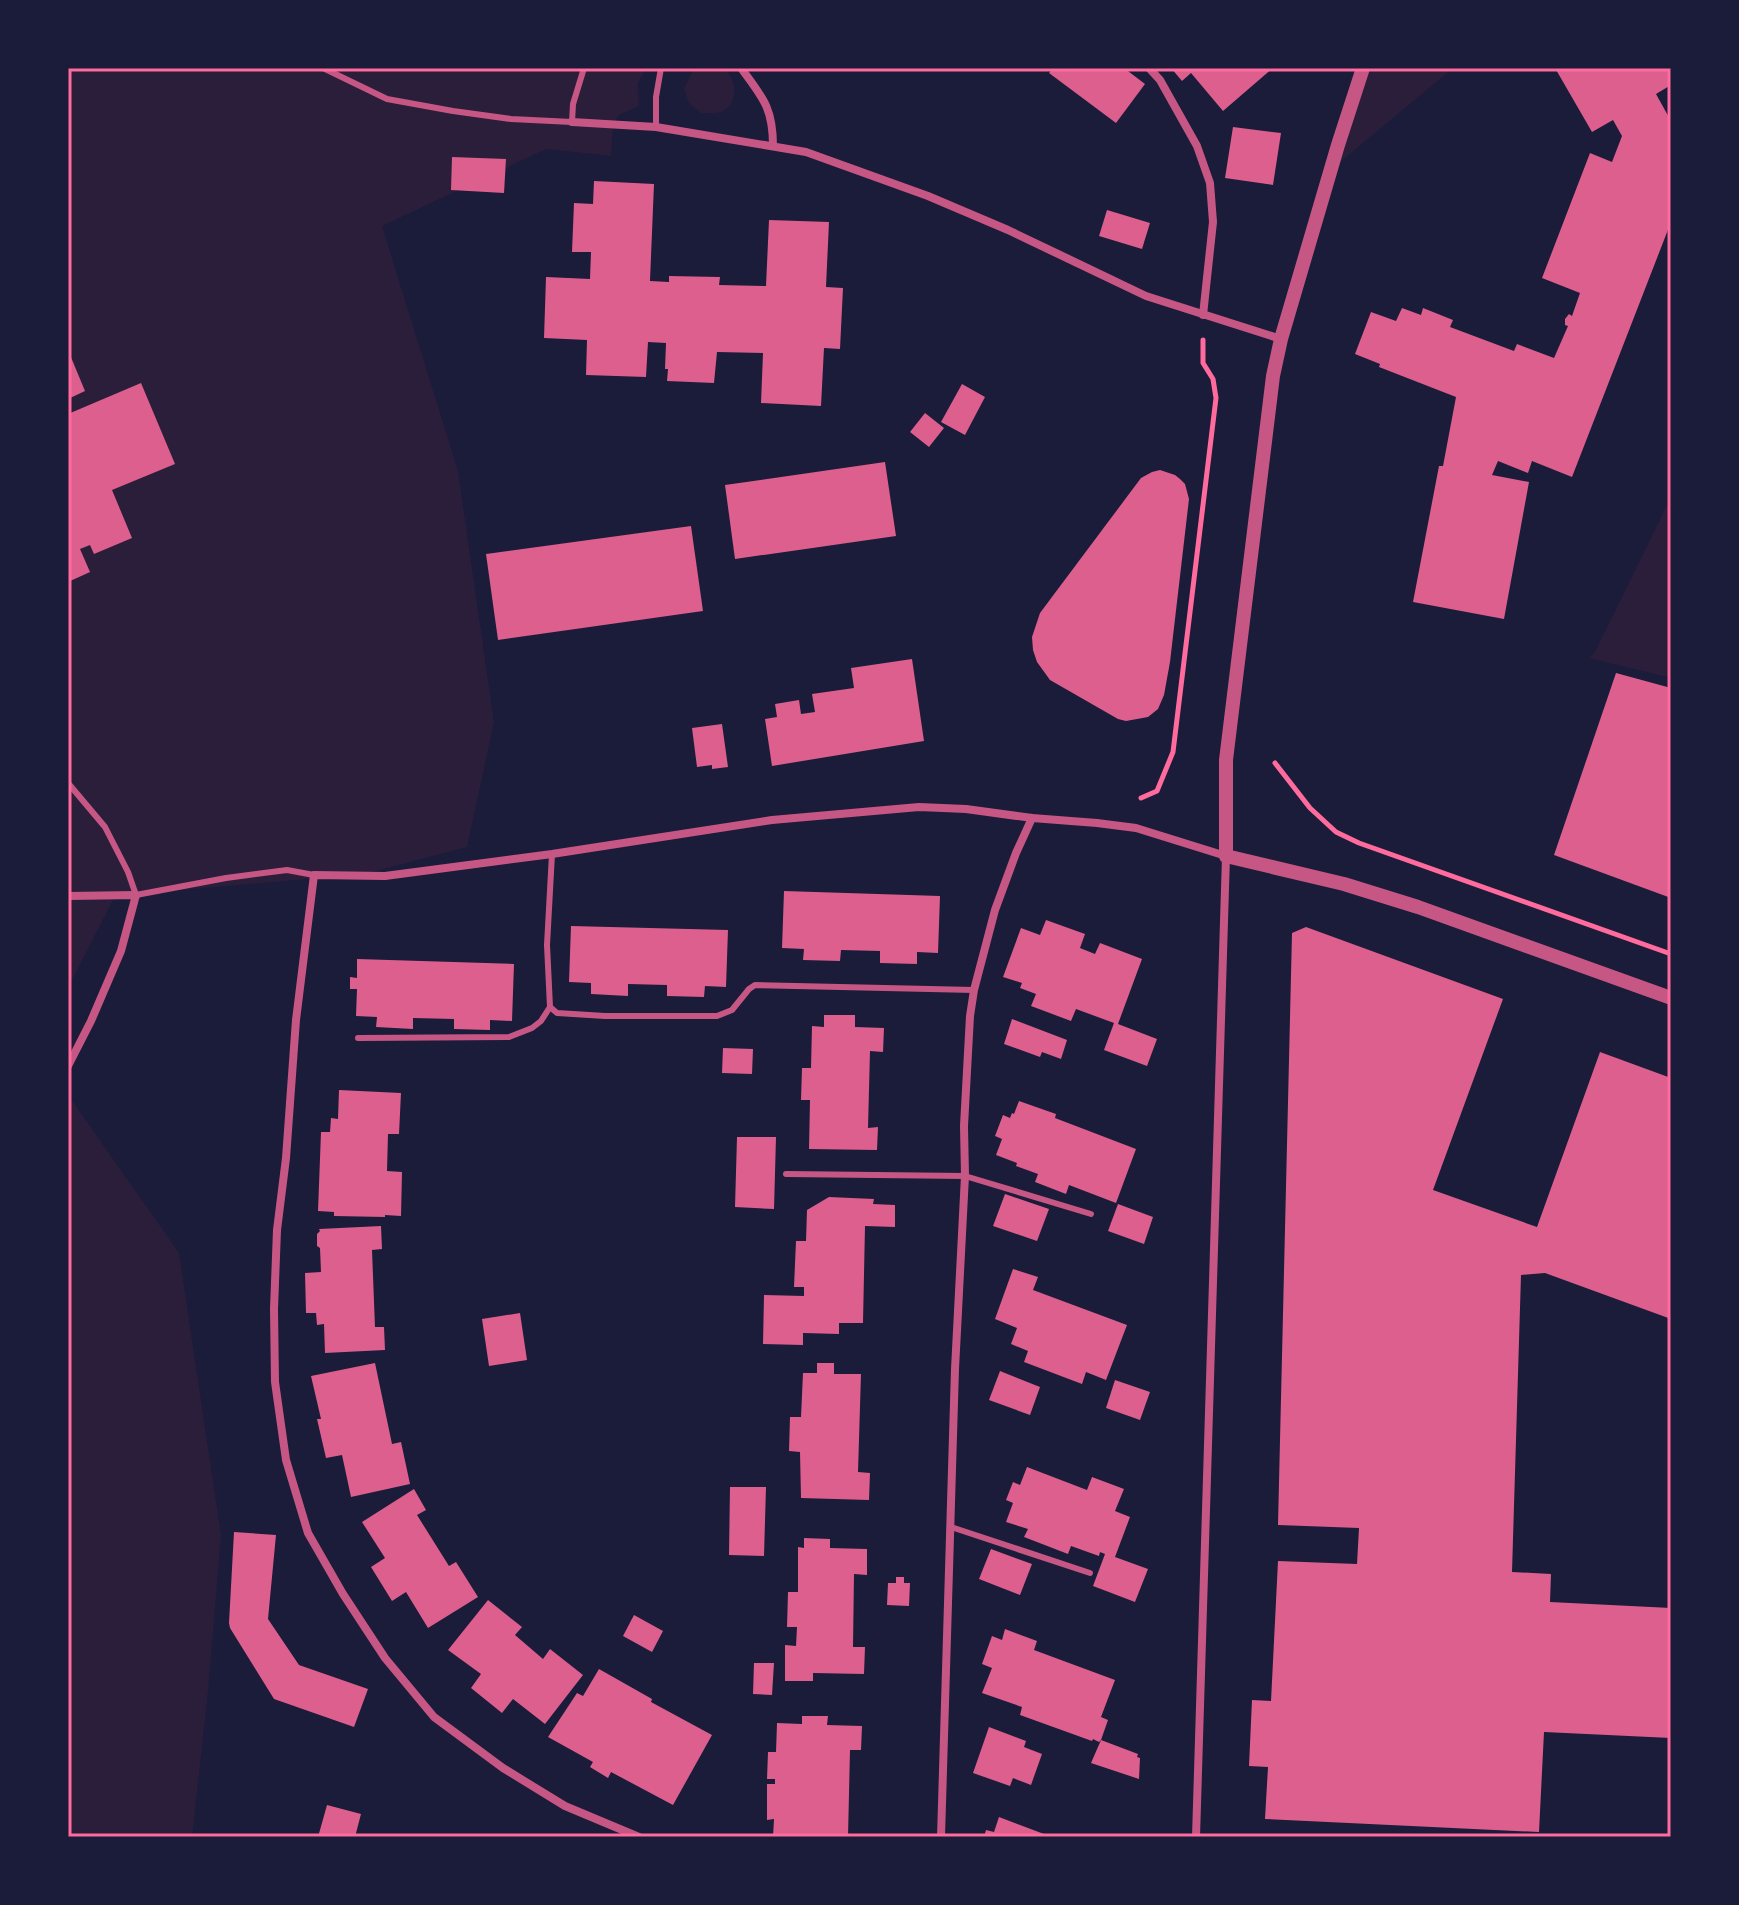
<svg xmlns="http://www.w3.org/2000/svg" width="1739" height="1905" font-family="Arial,sans-serif">
	<style>
		.green { fill: #2a1e3b }
		.building { fill: #dd5f8e }
		.lines { fill: none; stroke-linecap: round; stroke-linejoin: round }
		.path { stroke: #ff6b9d; stroke-width: 5 }
		.service { stroke: #c65784; stroke-width: 6 }
		.minor { stroke: #c65784; stroke-width: 8 }
		.tertiary { stroke: #c65784; stroke-width: 14 }
		.neatline { fill: none; stroke: #ff6b9d; stroke-width: 3 }
	</style>
	<rect width="100%" height="100%" fill="#1b1b3a"/>
	<g class="green">
		<polygon points="68,68 646,68 638,83 639,106 619,115 613,125 611,156 546,149 382,226 458,471 494,722 467,847 364,874 115,896 68,988"/>
		<path d="M697,68h27c13,12 16,36 -3,44 -6,2 -14,1 -20,1l-12,-10 -5,-14 9,-19z"/>
		<polygon points="1368,68 1453,68 1328,172"/>
		<polygon points="1671,497 1671,678 1589,658 1595,652"/>
		<polygon points="68,1095 179,1253 221,1535 208,1691 192,1837 68,1837"/>
	</g>
	<g class="building">
		<polygon points="1053,68 1124,68 1145,84 1116,123 1049,73"/>
		<polygon points="1171,68 1273,68 1223,111 1191,73 1182,81"/>
		<polygon points="1555,68 1671,68 1671,85 1656,94 1671,121 1671,222 1572,477 1532,461 1528,473 1498,461 1492,475 1529,482 1504,619 1413,602 1439,466 1443,466 1456,397 1379,367 1380,364 1355,354 1371,312 1396,321 1402,308 1421,315 1423,308 1453,320 1450,327 1514,351 1517,344 1554,358 1568,326 1565,325 1565,319 1569,314 1572,316 1580,293 1542,278 1590,153 1612,162 1622,136 1613,120 1592,132"/>
		<polygon points="1233,127 1281,133 1273,185 1225,178"/>
		<polygon points="452,157 506,159 504,193 451,190"/>
		<polygon points="594,181 654,184 650,281 669,282 669,276 720,277 719,285 766,286 769,220 829,222 826,287 843,288 840,349 824,348 821,406 761,403 763,353 717,352 714,383 667,381 668,369 665,369 666,343 648,342 646,377 586,375 587,340 544,338 546,277 590,279 591,252 572,252 574,203 593,204"/>
		<polygon points="1107,210 1150,223 1142,249 1099,236"/>
		<polygon points="68,350 85,391 68,399"/>
		<polygon points="141,383 175,464 112,490 132,538 94,554 90,545 80,549 90,572 68,582 68,414"/>
		<polygon points="962,384 985,397 965,435 941,422"/>
		<polygon points="925,413 944,428 929,447 910,432"/>
		<polygon points="885,462 896,536 735,559 725,485"/>
		<polygon points="1160,470 1175,475 1180,479 1185,484 1189,499 1170,662 1164,695 1158,709 1148,717 1126,721 1118,719 1050,680 1037,662 1033,650 1032,637 1040,613 1141,478 1152,472"/>
		<polygon points="691,526 703,611 498,640 486,554"/>
		<polygon points="912,659 924,741 772,766 765,719 777,717 775,704 799,700 801,714 815,712 812,694 854,688 851,668"/>
		<polygon points="1616,673 1671,688 1671,898 1554,855"/>
		<polygon points="722,724 728,767 712,769 712,765 697,767 692,728"/>
		<polygon points="784,891 940,896 938,953 917,952 917,964 880,963 880,951 841,950 840,961 803,960 804,949 782,948"/>
		<polygon points="1046,920 1085,934 1080,948 1095,954 1100,943 1142,959 1118,1024 1157,1039 1147,1066 1104,1050 1114,1023 1076,1009 1071,1021 1031,1006 1036,994 1020,988 1022,983 1003,977 1021,928 1040,935"/>
		<polygon points="571,926 728,930 726,987 705,986 704,997 667,996 667,985 628,984 628,996 591,994 591,983 569,982"/>
		<polygon points="1306,927 1503,999 1433,1190 1537,1227 1600,1052 1671,1078 1671,1319 1545,1273 1521,1275 1512,1572 1551,1574 1550,1602 1671,1608 1671,1738 1544,1732 1539,1832 1265,1819 1268,1767 1249,1766 1252,1700 1271,1701 1278,1561 1357,1564 1359,1528 1278,1525 1292,933"/>
		<polygon points="357,959 514,964 512,1021 490,1020 490,1030 454,1029 454,1019 413,1018 413,1029 376,1027 377,1017 356,1016 357,989 350,989 350,977 357,978"/>
		<polygon points="824,1015 855,1015 855,1027 884,1028 883,1052 870,1051 868,1128 878,1127 877,1150 809,1149 810,1100 801,1100 802,1068 811,1068 812,1026 824,1027"/>
		<polygon points="1012,1019 1067,1040 1061,1059 1042,1052 1040,1057 1004,1044"/>
		<polygon points="723,1048 753,1049 752,1074 722,1073"/>
		<polygon points="339,1090 401,1093 399,1134 388,1134 387,1171 402,1172 401,1216 385,1215 385,1217 334,1216 334,1212 318,1211 321,1132 330,1132 331,1118 338,1119"/>
		<polygon points="1019,1101 1056,1114 1055,1118 1136,1149 1116,1203 1069,1185 1066,1194 1035,1182 1038,1174 1016,1166 1017,1163 996,1155 1002,1139 995,1136 1003,1115 1010,1118 1012,1113 1014,1114"/>
		<polygon points="737,1137 776,1137 774,1209 735,1207"/>
		<polygon points="1005,1194 1049,1209 1037,1241 993,1226"/>
		<polygon points="829,1197 874,1199 873,1204 895,1205 895,1227 865,1226 863,1323 839,1323 839,1334 803,1333 803,1345 763,1344 764,1295 804,1296 804,1287 794,1287 796,1241 806,1241 807,1210"/>
		<polygon points="1118,1204 1153,1217 1144,1244 1108,1231"/>
		<polygon points="381,1226 382,1249 372,1250 375,1327 384,1327 385,1350 325,1353 324,1324 317,1325 316,1313 306,1313 305,1273 321,1272 320,1248 317,1246 317,1234 320,1231 319,1229"/>
		<polygon points="1013,1269 1038,1277 1033,1290 1127,1325 1106,1380 1086,1372 1082,1384 1024,1362 1028,1351 1011,1344 1017,1328 995,1319"/>
		<polygon points="520,1313 527,1360 489,1366 482,1319"/>
		<polygon points="375,1363 392,1444 401,1442 410,1484 351,1497 342,1455 326,1458 317,1419 321,1419 311,1376"/>
		<polygon points="817,1363 834,1363 834,1374 861,1374 858,1472 870,1473 869,1500 801,1498 800,1452 789,1451 790,1417 801,1417 803,1373 817,1373"/>
		<polygon points="1000,1371 1040,1387 1030,1415 989,1400"/>
		<polygon points="1115,1380 1150,1392 1140,1420 1106,1408"/>
		<polygon points="1027,1467 1087,1490 1092,1477 1124,1489 1115,1511 1130,1517 1115,1557 1148,1569 1135,1602 1093,1586 1105,1554 1100,1552 1099,1556 1071,1546 1068,1554 1024,1537 1028,1529 1006,1522 1013,1503 1006,1500 1013,1482 1020,1485"/>
		<polygon points="730,1487 766,1487 764,1556 729,1555"/>
		<polygon points="414,1489 426,1510 417,1515 449,1566 456,1562 478,1597 428,1628 406,1592 392,1601 371,1567 385,1558 362,1522"/>
		<polygon points="234,1532 276,1535 268,1619 299,1665 368,1689 354,1727 274,1699 230,1628 229,1623"/>
		<polygon points="804,1538 830,1539 830,1548 867,1549 867,1575 854,1574 853,1647 865,1647 864,1674 813,1673 813,1681 785,1681 785,1645 796,1646 797,1627 787,1627 788,1592 798,1592 798,1547 804,1548"/>
		<polygon points="991,1549 1032,1564 1020,1595 979,1579"/>
		<polygon points="896,1577 904,1577 904,1583 910,1583 909,1606 887,1605 888,1583 896,1583"/>
		<polygon points="488,1600 522,1627 515,1635 543,1659 550,1649 583,1675 545,1724 513,1699 502,1713 471,1688 481,1674 448,1650"/>
		<polygon points="634,1615 663,1631 652,1652 623,1636"/>
		<polygon points="1005,1629 1037,1641 1034,1650 1115,1680 1101,1717 1108,1720 1101,1740 1099,1742 1093,1739 1092,1741 1020,1715 1022,1707 982,1693 992,1668 982,1664 992,1636 1002,1640"/>
		<polygon points="754,1663 774,1663 772,1695 753,1694"/>
		<polygon points="599,1669 652,1699 651,1702 712,1735 673,1805 611,1772 608,1778 590,1767 593,1762 548,1737 577,1693 583,1696"/>
		<polygon points="802,1716 828,1716 827,1725 862,1726 861,1750 850,1750 848,1837 773,1837 774,1819 767,1820 767,1784 775,1784 775,1779 767,1779 768,1752 776,1752 777,1723 802,1724"/>
		<polygon points="989,1727 1026,1741 1024,1747 1042,1754 1031,1785 1013,1778 1010,1786 973,1773"/>
		<polygon points="1101,1740 1138,1754 1137,1757 1140,1758 1139,1779 1091,1763"/>
		<polygon points="327,1805 361,1814 355,1837 318,1837"/>
		<polygon points="999,1817 1052,1837 984,1837 986,1830 994,1832"/>
	</g>
	<g class="lines">
		<g class="path">
			<polyline points="1275,763 1310,808 1336,832 1359,843 1671,954"/>
			<polyline points="1141,798 1157,791 1173,752 1216,398 1213,379 1203,363 1203,340"/>
		</g>
		<g class="service">
			<polyline points="323,68 387,99 453,111 511,119 572,122 573,104 584,68"/>
			<polyline points="656,127 656,97 661,68"/>
			<polyline points="68,783 105,827 128,872 136,895 226,878 287,870 314,875"/>
			<polyline points="552,854 547,945 550,1007 557,1013 605,1016 717,1016 732,1010 749,989 755,985 974,990"/>
			<polyline points="358,1038 509,1037 532,1028 541,1021 550,1007"/>
			<polyline points="786,1174 965,1176 1091,1214"/>
			<polyline points="951,1527 1090,1573"/>
		</g>
		<g class="minor">
			<path d="M741,68c22,30 32,40 32,78"/>
			<polyline points="1149,68 1160,80 1197,146 1210,183 1213,222 1203,315"/>
			<polyline points="572,122 656,127 806,152 928,196 1008,230 1146,296 1281,339"/>
			<polyline points="68,896 136,895 121,951 91,1021 68,1066"/>
			<polyline points="639,1837 565,1806 503,1768 434,1717 385,1658 343,1594 308,1533 286,1460 275,1382 274,1309 277,1230 286,1158 296,1020 314,875 385,876 552,854 772,820 919,807 966,809 1032,818 1097,823 1136,828 1226,856 1196,1837"/>
			<polyline points="941,1837 955,1369 965,1176 964,1126 970,1016 974,990 995,910 1016,853 1032,818"/>
		</g>
		<polyline class="tertiary" points="1363,68 1338,145 1281,339 1273,376 1226,760 1226,856 1344,884 1418,907 1671,998"/>
	</g>
	<rect width="1739" height="1905" fill="none" stroke="#1b1b3a" stroke-width="140"/>
	<rect x="70" y="70" width="1599" height="1765" class="neatline"/>
</svg>
